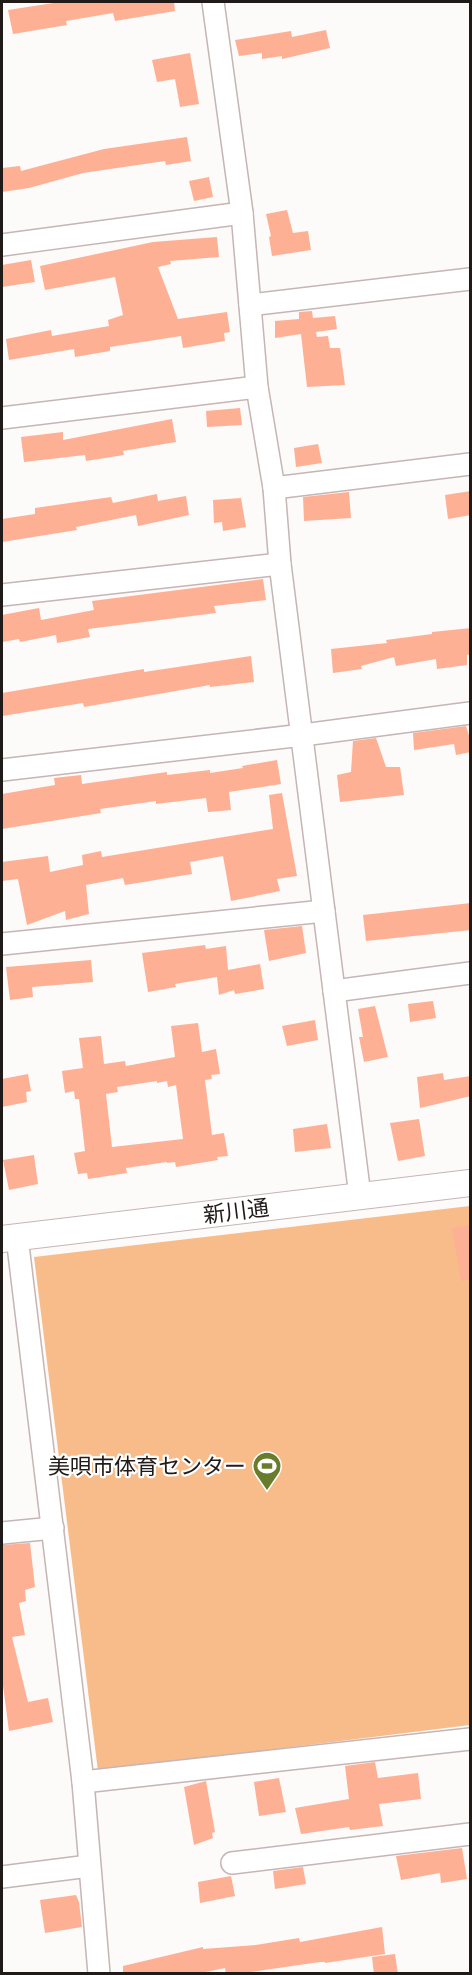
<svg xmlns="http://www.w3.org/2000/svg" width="472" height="1975" font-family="'Zilla Slab','Noto Sans JP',serif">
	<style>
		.green { fill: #f8bc8b }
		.building { fill: #feb094; fill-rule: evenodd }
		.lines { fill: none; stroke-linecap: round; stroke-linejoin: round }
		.minor-casing { stroke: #c6b5b5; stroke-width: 24 }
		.tertiary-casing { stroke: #c6b5b5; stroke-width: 28 }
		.minor { stroke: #fff; stroke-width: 21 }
		.tertiary { stroke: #fff; stroke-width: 26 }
		.labels { text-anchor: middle; stroke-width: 4.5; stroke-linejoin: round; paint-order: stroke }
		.street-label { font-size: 22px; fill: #201a19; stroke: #fff }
		.poi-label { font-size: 22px; fill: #201a19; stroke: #fff; text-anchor: end }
	</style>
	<rect width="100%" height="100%" fill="#fdfafa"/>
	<polygon class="green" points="470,1206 470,1725 98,1771 34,1257"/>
	<g class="building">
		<polygon points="60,2 174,2 175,11 115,21 113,13 66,21 67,25 13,34 8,10"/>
		<polygon points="326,30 330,48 282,59 282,56 262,59 262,53 239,56 235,40 291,31 292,37"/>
		<polygon points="190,53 199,104 180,107 175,79 157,82 152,60"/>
		<polygon points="187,137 191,161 166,165 165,161 83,173 29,188 2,192 2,168 20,166 21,171 104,149"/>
		<polygon points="209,177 213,197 194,201 189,181"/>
		<polygon points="287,210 293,233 308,231 311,250 272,256 269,237 271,236 266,214"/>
		<polygon points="217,237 219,257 170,261 171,264 158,267 178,319 227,312 230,332 224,333 225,341 183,348 181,336 110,347 110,351 75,357 74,349 9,360 6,339 51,330 52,336 109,326 108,320 123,315 115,277 45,290 40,266 153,242"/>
		<polygon points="31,260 35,282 2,287 2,265"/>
		<polygon points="312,311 313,318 335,316 337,329 316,332 317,337 328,336 330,348 340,348 345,385 307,387 301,334 275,338 275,321 299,319 299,312"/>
		<polygon points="240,408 242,425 207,427 206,411"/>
		<polygon points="172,419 176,442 123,451 124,455 86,461 85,455 24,462 21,437 63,432 63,440"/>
		<polygon points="318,444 322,463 296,467 294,448"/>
		<polygon points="471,491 471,515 448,519 445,495"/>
		<polygon points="349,492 351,518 304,521 303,497"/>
		<polygon points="157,494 158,501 186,496 189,515 138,526 136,515 76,527 77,530 2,542 2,519 35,514 35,508 111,497 113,503"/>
		<polygon points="241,498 246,527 223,531 222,522 214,523 213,500"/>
		<polygon points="263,579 266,600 214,606 216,613 88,629 90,637 57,643 56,635 20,642 19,639 2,642 2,615 39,608 41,620 94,610 92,601"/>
		<polygon points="471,628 471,654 467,655 467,665 437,669 436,659 396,666 394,657 361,666 362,669 333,673 331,649 387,643 386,640 432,634 432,632"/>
		<polygon points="251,656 254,682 210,687 210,685 84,707 83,703 2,716 2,693 144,669 144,672"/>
		<polygon points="466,726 471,742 471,752 456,755 454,744 414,750 413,733"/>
		<polygon points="376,738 386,767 400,767 404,795 340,802 337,775 351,772 353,741"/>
		<polygon points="277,760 281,784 229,792 231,810 208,812 206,798 156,804 156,801 100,809 101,813 2,829 2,794 55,785 54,778 81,775 82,784 167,772 167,775 210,770 210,773 243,768 242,766"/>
		<polygon points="282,793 297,876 277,879 280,891 231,901 223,856 190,862 192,874 125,885 123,878 86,885 89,914 66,920 65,911 27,925 18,879 2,881 2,862 48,856 50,872 83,865 82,855 101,851 102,857 273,829 269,795"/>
		<polygon points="471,903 471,930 366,941 363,915"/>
		<polygon points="302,926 306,953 269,961 264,930"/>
		<polygon points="205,945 206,949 226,946 228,970 260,964 264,989 235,994 234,990 219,995 217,977 175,984 176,987 148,992 142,953"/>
		<polygon points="91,960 93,982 32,987 33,997 10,1000 6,967"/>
		<polygon points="433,1001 436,1018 410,1022 408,1004"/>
		<polygon points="375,1006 388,1057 364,1062 359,1037 363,1037 358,1009"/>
		<polygon points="315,1020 318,1040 287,1046 282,1026"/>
		<path d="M198,1023l4,29 14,-3 4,25 -9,1 1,4 -7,1 7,55 12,-2 4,23 -11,1 1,3 -42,7 -1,-5 -8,1v-1l-41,6 1,5 -39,6 -1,-6 -9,1 -4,-21 11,-2 -6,-52h-4l-1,-8 -9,2 -3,-22 21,-3 -4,-30 22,-2 3,28 21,-3 1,5 49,-9 -4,-31zM157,1081v2l10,-2 1,6 8,-2 7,54 -71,8 -6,-53 12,-2 -1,-5z"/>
		<polygon points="443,1073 444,1080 471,1076 471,1096 420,1108 417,1077"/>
		<polygon points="28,1074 31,1091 26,1092 27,1102 2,1107 2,1079"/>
		<polygon points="419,1119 425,1156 398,1161 390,1123"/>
		<polygon points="327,1124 331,1148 295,1152 293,1129"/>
		<polygon points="34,1155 38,1184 9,1190 3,1160"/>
		<polygon points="471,1225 471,1280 461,1281 452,1228"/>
		<polygon points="30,1543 35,1587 25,1590 26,1601 19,1603 25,1635 12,1637 28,1702 48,1698 53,1722 9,1731 2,1678 2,1545"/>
		<polygon points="375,1762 378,1778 418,1773 421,1799 379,1804 383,1826 350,1830 349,1827 301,1834 295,1808 349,1799 345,1766"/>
		<polygon points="279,1778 286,1812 259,1816 254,1782"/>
		<polygon points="206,1781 215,1832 212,1833 213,1838 194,1845 184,1787"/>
		<polygon points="462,1848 467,1879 441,1883 440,1873 401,1880 396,1856"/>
		<polygon points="303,1867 306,1884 275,1889 273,1871"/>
		<polygon points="231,1876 235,1896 200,1903 198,1882"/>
		<polygon points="76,1895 79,1902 82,1927 45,1933 40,1900"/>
		<polygon points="382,1927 385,1954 325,1963 325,1962 320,1962 237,1974 226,1974 225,1968 196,1974 123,1974 123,1966 203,1947 203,1949 256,1945 299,1938 300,1942"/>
		<polygon points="395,1954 398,1974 374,1974 372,1957"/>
	</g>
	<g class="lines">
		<g class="minor-casing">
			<g id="minor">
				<polyline points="213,2 242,213 257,387 274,488 280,564 360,1196"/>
				<polyline points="2,245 242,213"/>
				<polyline points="250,305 470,279"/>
				<polyline points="2,418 257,387"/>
				<polyline points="274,488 470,464"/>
				<polyline points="2,595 280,564"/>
				<polyline points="2,770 303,735 470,713"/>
				<polyline points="2,944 324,911"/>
				<polyline points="334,991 470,973"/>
				<polyline points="17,1237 83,1782 99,1974"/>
				<polyline points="2,1533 53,1528"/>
				<polyline points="83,1782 470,1739"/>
				<polyline points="232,1863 470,1834"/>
				<polyline points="2,1877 89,1866"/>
			</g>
		</g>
		<g class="tertiary-casing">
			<polyline id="tertiary" points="2,1239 470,1183"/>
		</g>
		<use href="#minor" class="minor"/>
		<use href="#tertiary" class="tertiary"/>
	</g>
	<defs>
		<g id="stadium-pin" transform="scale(1.5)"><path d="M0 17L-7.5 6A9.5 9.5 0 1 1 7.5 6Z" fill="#697c2b" stroke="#fff"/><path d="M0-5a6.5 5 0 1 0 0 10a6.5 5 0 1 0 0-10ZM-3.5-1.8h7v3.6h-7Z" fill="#fff"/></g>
	</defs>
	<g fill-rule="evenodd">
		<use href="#stadium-pin" x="267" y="1466"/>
	</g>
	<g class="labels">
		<g class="street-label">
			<text transform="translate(236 1211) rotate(-7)" y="8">新川通</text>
		</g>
		<g class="poi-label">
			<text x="246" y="1474">美唄市体育センター</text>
		</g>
	</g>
	<rect width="472" height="1975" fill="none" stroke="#201a19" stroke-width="6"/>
</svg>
